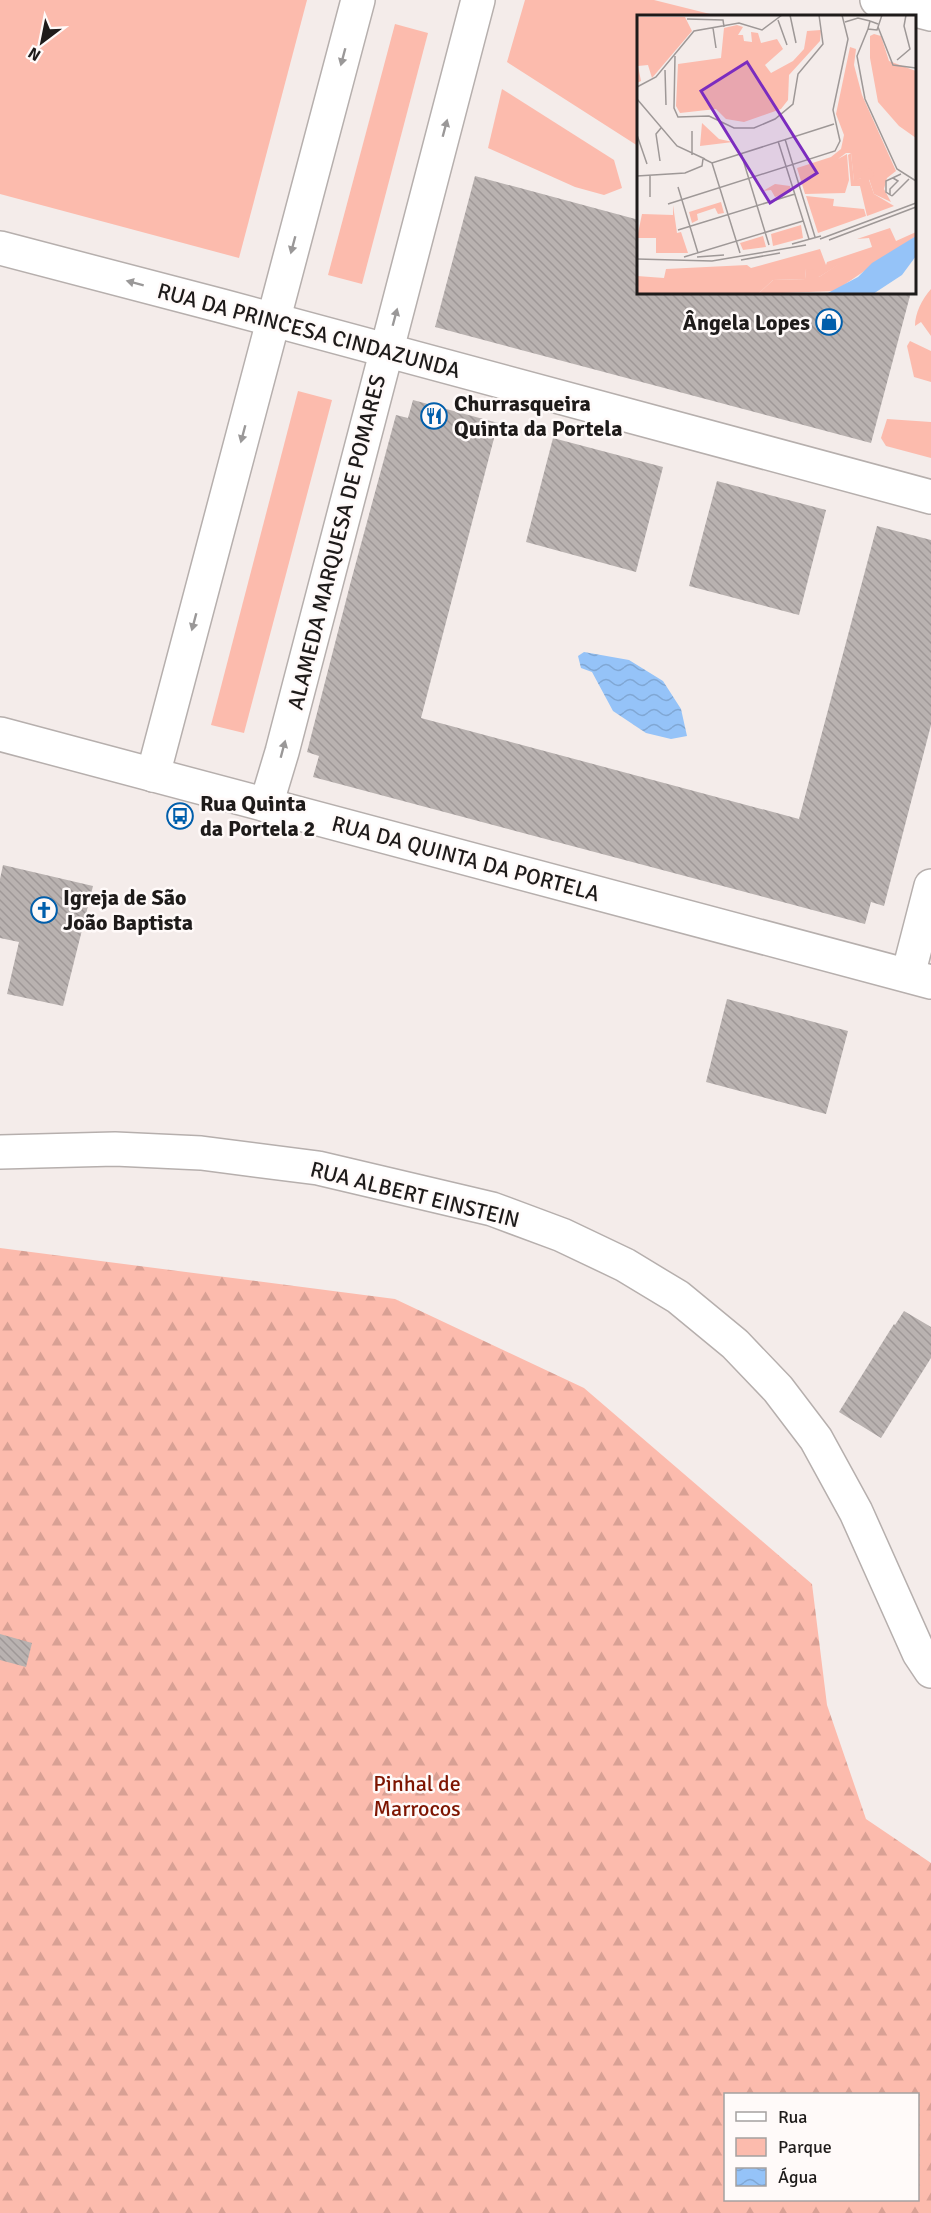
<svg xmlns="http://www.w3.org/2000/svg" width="931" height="2213" font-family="Signika,sans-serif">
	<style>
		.green { fill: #fcbbad }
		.forest { fill: url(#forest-firs); fill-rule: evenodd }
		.water { fill: url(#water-waves) }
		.building { fill: url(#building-back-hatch) }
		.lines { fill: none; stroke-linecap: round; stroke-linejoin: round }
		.minor-casing { stroke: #b6afad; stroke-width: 36 }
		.minor { stroke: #fff; stroke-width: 33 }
		.oneway { fill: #9a9898 }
		.labels { text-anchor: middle; stroke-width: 5; stroke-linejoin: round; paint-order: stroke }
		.poi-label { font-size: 22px; font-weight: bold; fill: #1e1b1a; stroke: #fffaf9; text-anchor: start }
		.street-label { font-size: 22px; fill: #1e1b1a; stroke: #fffaf9 }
		.park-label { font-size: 22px; fill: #7d1400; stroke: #fffaf9 }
		.inset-road { fill: none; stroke: #9e9897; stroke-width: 1.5 }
		.view { fill: #7b2cbf; fill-opacity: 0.15; stroke: #7b2cbf; stroke-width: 3 }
		.inset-edge { fill: none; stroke: #1e1b1a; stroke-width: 3 }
	</style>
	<defs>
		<pattern id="forest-firs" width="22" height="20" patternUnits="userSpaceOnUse" patternTransform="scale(1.5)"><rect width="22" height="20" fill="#fcbbad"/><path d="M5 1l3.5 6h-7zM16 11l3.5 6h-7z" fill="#d8a094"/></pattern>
		<pattern id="water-waves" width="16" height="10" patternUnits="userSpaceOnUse" patternTransform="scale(1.5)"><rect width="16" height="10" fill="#95c3f8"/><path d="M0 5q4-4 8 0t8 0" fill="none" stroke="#80a7d4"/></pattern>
		<pattern id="building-back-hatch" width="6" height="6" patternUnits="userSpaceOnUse" patternTransform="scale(1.5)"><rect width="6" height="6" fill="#b9b2b0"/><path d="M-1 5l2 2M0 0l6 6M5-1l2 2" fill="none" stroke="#9f9897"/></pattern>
	</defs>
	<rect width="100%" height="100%" fill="#f4ecea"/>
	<g class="green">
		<polygon points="0,0 307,0 239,258 0,194"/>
		<polygon points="525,0 654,0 718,16 638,16 638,146 507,62"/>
		<polygon points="395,24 428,33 362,284 328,275"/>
		<polygon points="502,89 614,160 622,188 604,195 575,187 488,148"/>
		<path d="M931,289v47l-10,-14 -6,4c0,-13 7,-27 16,-37z"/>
		<polygon points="910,341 931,351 931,382 914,377 907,346"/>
		<polygon points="298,391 332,400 244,733 211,725"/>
		<polygon points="887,419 931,422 931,458 886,446 881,438"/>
	</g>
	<path class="forest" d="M0,1248l395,51 189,89 228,196 15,121 39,114 65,44v350h-931zM726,2094h192v106h-192z"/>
	<polygon class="water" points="584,652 629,660 663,681 681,709 687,736 671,739 646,733 613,711 592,672 581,668 578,656"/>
	<g class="building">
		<polygon points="475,176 639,220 639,292 911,292 871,443 435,327"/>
		<polygon points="413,400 498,423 421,718 799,819 877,526 931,540 931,725 884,906 871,902 865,924 313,777 319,756 307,752 351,581 396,415 408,418"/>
		<polygon points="553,438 663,467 636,572 526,542"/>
		<polygon points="717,481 826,510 799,615 689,586"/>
		<polygon points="3,865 93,886 63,1006 7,994 19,942 0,938 0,879"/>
		<polygon points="727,999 848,1031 826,1114 706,1082"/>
		<polygon points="904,1311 931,1327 931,1358 881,1438 839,1412 894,1324 895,1325"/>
		<polygon points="0,1634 32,1643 26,1667 0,1660"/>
	</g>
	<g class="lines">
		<g class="minor-casing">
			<g id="minor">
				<polyline points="877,0 931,14"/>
				<polyline points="0,248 222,306 931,497"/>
				<polyline points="0,734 931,982"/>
				<polyline points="153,775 358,0"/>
				<polyline points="266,805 282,752 478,0"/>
				<polyline points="908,975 931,886"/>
				<polyline points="0,1152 115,1149 201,1153 318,1168 492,1209 562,1235 625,1265 678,1297 735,1344 778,1389 816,1439 856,1512 919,1653 931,1671"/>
			</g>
		</g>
		<use href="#minor" class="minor"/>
	</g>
	<defs><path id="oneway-solid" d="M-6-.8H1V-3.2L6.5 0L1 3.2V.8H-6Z" transform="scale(1.5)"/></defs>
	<g class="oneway">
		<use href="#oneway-solid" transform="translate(343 57) rotate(105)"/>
		<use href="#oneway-solid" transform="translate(445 128) rotate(-75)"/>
		<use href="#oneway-solid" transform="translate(293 245) rotate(105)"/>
		<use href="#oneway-solid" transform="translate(135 283) rotate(-165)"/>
		<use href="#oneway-solid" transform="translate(395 317) rotate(-75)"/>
		<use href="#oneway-solid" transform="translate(243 434) rotate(105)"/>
		<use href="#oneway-solid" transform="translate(194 622) rotate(105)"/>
		<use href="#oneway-solid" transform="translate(283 749) rotate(-75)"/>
	</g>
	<defs>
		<g id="shop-ring" transform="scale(1.35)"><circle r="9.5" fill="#fffaf9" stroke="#005eab" stroke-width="1.5"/><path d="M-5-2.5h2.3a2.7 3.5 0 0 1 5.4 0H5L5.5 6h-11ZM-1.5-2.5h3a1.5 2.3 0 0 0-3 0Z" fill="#005eab"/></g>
		<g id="restaurant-ring" transform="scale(1.35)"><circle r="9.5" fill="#fffaf9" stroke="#005eab" stroke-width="1.5"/><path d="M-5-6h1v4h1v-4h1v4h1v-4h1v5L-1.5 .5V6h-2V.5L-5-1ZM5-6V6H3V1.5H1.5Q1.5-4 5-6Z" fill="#005eab"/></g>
		<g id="bus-ring" transform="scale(1.35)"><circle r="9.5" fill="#fffaf9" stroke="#005eab" stroke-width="1.5"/><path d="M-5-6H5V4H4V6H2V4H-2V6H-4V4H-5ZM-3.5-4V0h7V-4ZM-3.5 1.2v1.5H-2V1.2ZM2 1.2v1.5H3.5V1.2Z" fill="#005eab"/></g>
		<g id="church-ring" transform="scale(1.35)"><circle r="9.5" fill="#fffaf9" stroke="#005eab" stroke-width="1.5"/><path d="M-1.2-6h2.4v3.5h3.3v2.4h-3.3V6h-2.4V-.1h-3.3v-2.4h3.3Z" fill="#005eab"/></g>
	</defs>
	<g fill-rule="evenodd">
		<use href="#shop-ring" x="829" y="322"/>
		<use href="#restaurant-ring" x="434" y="416"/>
		<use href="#bus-ring" x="180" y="816"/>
		<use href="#church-ring" x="44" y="910"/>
	</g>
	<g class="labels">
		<g class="poi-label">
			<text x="810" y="330" text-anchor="end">Ângela Lopes</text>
			<text x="454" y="411">Churrasqueira<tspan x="454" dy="25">Quinta da Portela</tspan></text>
			<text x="200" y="811">Rua Quinta<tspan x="200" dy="25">da Portela 2</tspan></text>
			<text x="63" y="905">Igreja de São<tspan x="63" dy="25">João Baptista</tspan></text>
		</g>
		<g class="street-label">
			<text transform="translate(309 330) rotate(15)" y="8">RUA DA PRINCESA CINDAZUNDA</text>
			<text transform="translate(336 542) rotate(-76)" y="8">ALAMEDA MARQUESA DE POMARES</text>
			<text transform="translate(466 858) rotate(15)" y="8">RUA DA QUINTA DA PORTELA</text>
			<text transform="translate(415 1194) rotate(14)" y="8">RUA ALBERT EINSTEIN</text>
		</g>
		<g class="park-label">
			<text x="417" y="1791">Pinhal de<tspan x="417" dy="25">Marrocos</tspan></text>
		</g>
	</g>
	<g transform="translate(637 15)">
		<rect width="279" height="279" fill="#f4ecea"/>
		<path d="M237,19l7,2 8,25 27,10v67l-17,-12 -21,-24 -8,-44v-22zM213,32l6,2 -2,16 8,30 34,76 -9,7 -3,11 7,13 -17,-8 -5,-15 -8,-1 -7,4 -3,-29h-5l-8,6 9,-5 2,26 -4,13 -40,1 -8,-26 34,-11 10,-8 3,-14 -8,-21zM138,169l15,2 1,6 -16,5 -4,-7 -8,1zM169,181l28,3 -1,7 31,3 2,7 -48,17zM84,187l3,11 -6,1 -3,-6 -18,6 1,6 -6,3 -3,-11zM36,190l4,28 4,-1 7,21h-32v-15h-19l5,-24 31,1zM164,210l2,13 -30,8 -2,-12zM126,221l3,11 -23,3 -3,-7zM183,234l6,16h12l-19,12 -14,-8 1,10 -33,1 -15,14h-121v-18l27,2 2,-9 81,-4 4,3z" fill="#fcbbad"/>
		<path d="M0,2h48l7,14 -40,47 -4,-13 -10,1 3,15 -4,2zM100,10l6,2 -5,8h5l1,6 8,1 -1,-10 7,1 3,10 16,-4 6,10 -18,16 6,8 22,-12 11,-12 3,-18 14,-1 -1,11 -31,34 -1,25 -7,9 -37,13 -18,-3 -10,-10 -36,4 -4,-7 2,-42 43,-6 3,-30zM65,108l17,16 14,3 -33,4zM214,138l3,28 7,-3 1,-7 8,-3 5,7 -6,5 5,14 20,12 -27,10 -7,-30h-9l-3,-31zM253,213l6,13 20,-9v4l-81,55 -77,3 15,-14 33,-1 -1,-10 11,1 3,7 18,-12h-11l1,-3 45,-15 -3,-9 -12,1z" fill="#fcbbad"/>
		<path d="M279,221v20l-14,19 -29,19h-47l32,-17 14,-14z" fill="#95c3f8"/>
		<path class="inset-road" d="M153,0l6,28M50,4l36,1 1,7M141,5l9,25M208,7l13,-4 12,3M241,9l-8,-3 -2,8 9,1 5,-15M241,12l15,38 23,3M76,13l3,20M231,14l-11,27 8,43 32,70 19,12M38,41l-1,52 4,9 31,-1 25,12h20l21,-9 18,-15 5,-30 25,-30 -4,-29M260,45l13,-11 -6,-23 2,-11M28,55l1,35M0,72l19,-10 38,-46 45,-8 23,7 20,-15M0,84l40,47 28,13M0,120l10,29M148,124l30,98M141,126l31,98M104,138l28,92M55,140v-24M67,144l8,4 122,-39M23,146l-4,-27 5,-6M75,148l28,90M13,160v22M0,161l48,-3 17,-7 1,-7M41,172l20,66M253,180v-6l8,-8 -5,-3M255,181l-6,-4v-11l15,-7M255,181l17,-17M31,189l167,-53 5,-10 -7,-31 15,-71 -6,-24M41,215l117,-36M183,224l96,-36M192,225l87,-33M155,229l29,-8M47,242l119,-36M60,242l27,-2M0,244l75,2 94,-16M104,245l39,-7"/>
		<path class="view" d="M110,47l70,111 -47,30 -69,-112z"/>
		<rect width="279" height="279" class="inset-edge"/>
	</g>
	<rect x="724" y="2093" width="195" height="108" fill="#fffaf9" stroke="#a5a1a0" stroke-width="1.5"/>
	<rect x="736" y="2112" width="30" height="9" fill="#ffffff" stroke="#a5a1a0" stroke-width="1.5"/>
	<text x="778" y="2123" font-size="18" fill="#1e1b1a">Rua</text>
	<rect x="736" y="2138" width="30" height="18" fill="#fcbbad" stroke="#a5a1a0" stroke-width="1.5"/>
	<text x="778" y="2153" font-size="18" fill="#1e1b1a">Parque</text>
	<rect x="736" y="2168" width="30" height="18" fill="url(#water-waves)" stroke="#a5a1a0" stroke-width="1.5"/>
	<text x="778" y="2183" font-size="18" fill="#1e1b1a">Água</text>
	<g transform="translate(42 42) rotate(212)" stroke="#fffaf9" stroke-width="4.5" paint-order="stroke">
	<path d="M0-4.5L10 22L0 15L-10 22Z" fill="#1e1b1a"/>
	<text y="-9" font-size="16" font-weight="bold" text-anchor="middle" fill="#1e1b1a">N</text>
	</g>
</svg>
